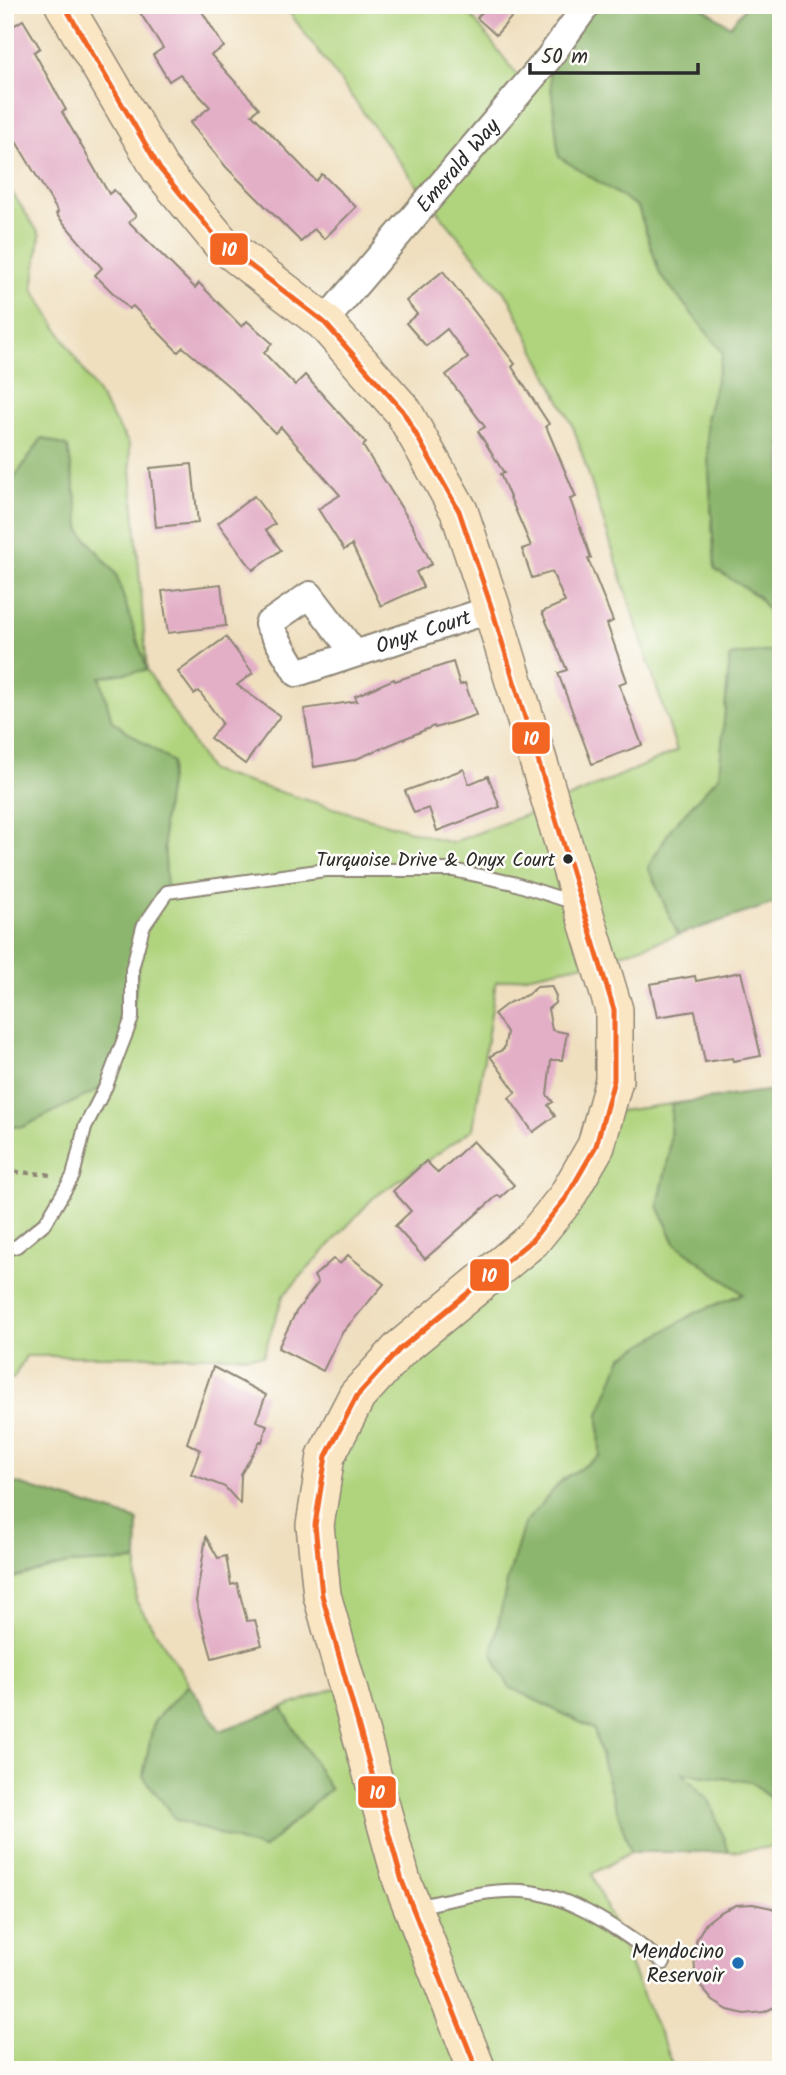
<svg xmlns="http://www.w3.org/2000/svg" width="786" height="2075" font-family="Kalam,sans-serif">
	<style>
		.green { fill: #b0d47e; stroke: #6e8054; stroke-width: 2 }
		.forest { fill: #8cb66d; stroke: #5c704c; stroke-width: 2 }
		.building { fill: #e3afc7 }
		.lines { fill: none; stroke-linecap: round; stroke-linejoin: round }
		.lane-casing { stroke: #8d8575; stroke-width: 16 }
		.street-casing { stroke: #8d8575; stroke-width: 30 }
		.secondary-casing { stroke: #8d8575; stroke-width: 40 }
		.path { stroke: #8d8575; stroke-width: 4.5; stroke-dasharray: 5 5; stroke-linecap: butt }
		.lane { stroke: #fff; stroke-width: 12 }
		.street { stroke: #fff; stroke-width: 26 }
		.secondary { stroke: #fbe6c4; stroke-width: 37 }
		.bus-1-casing { stroke: #fdfcf7; stroke-width: 10 }
		.bus-1 { stroke: #f26522; stroke-width: 5 }
		.bus-dot { fill: #2b2b2b; stroke: #fdfcf7; stroke-width: 2.5 }
		.poi-dot { fill: #1f6fb2; stroke: #fdfcf7; stroke-width: 2.5 }
		.labels { text-anchor: middle; stroke-width: 5; stroke-linejoin: round; paint-order: stroke }
		.bus-label { font-size: 19px; fill: #2b2b2b; stroke: #fdfcf7; text-anchor: end }
		.street-label { font-size: 21px; fill: #2b2b2b; stroke: #fdfcf7 }
		.poi-label { font-size: 21px; fill: #2b2b2b; stroke: #fdfcf7; text-anchor: end }
		.line-badge { stroke: #fdfcf7; stroke-width: 2.5 }
		.badge-label { font-size: 19px; text-anchor: middle; font-weight: bold; fill: #fff }
	</style>
	<rect width="100%" height="100%" fill="#fdfcf7"/>
	<filter id="ink" filterUnits="userSpaceOnUse"><feTurbulence type="fractalNoise" baseFrequency=".0143" numOctaves="2"/><feDisplacementMap in="SourceGraphic" scale="14" xChannelSelector="R" yChannelSelector="G"/><feConvolveMatrix kernelMatrix="1 2 1 2 8 2 1 2 1" color-interpolation-filters="sRGB"/></filter>
	<filter id="wash" filterUnits="userSpaceOnUse"><feTurbulence type="fractalNoise" baseFrequency=".00686" numOctaves="4" result="noise"/><feDisplacementMap in="SourceGraphic" scale="28" xChannelSelector="R" yChannelSelector="G"/><feGaussianBlur stdDeviation="1.57" result="paint"/><feColorMatrix in="noise" values="0 0 0 0 0 0 0 0 0 0 0 0 0 0 0 0 0 1.4 0 .05"/><feComposite in="paint" operator="in"/></filter>
	<g filter="url(#wash)">
		<rect width="100%" height="100%" fill="#efdfbf"/>
		<g class="green">
			<path d="M284,5h179l62,80 23,-26 11,98 79,50 22,67 64,79 -18,67 9,149c34,21 66,36 66,81l-51,6 -11,120 -47,51 -23,40 29,68 -78,26 -104,21 -23,147 -101,70 -89,97 -20,60h-237l-13,23 -8,-3v-250l18,1 120,-200 24,-35 -4,-68 9,-62 -60,-41 -12,-45 46,-6 -30,-96 -35,-42 -13,-85 -26,-9 -37,54v-310l35,53 -7,54 96,155 18,226 63,101 241,72 101,-38 125,-54 -103,-322 -65,-131 -81,-98z"/>
			<polygon points="672,1104 669,1156 658,1206 675,1243 743,1294 697,1312 599,1414 600,1456 562,1480 509,1687 594,1729 611,1792 631,1852 592,1874 672,2064 672,2070 477,2070 471,2059 447,2070 5,2070 5,1580 68,1564 137,1561 136,1601 189,1684 154,1721 330,1789 282,1708 346,1684 315,1525 357,1396 532,1240 605,1113"/>
			<polygon points="682,1773 752,1782 781,1808 781,1846 729,1852 710,1802"/>
		</g>
		<g class="forest">
			<polygon points="587,5 699,5 730,26 747,5 781,5 781,630 759,597 715,569 706,420 723,353 660,274 638,207 559,157 548,59"/>
			<polygon points="42,438 68,447 81,532 116,574 147,670 100,677 112,721 172,762 163,824 167,892 143,927 132,1018 106,1086 23,1127 5,1126 5,492"/>
			<polygon points="781,650 781,901 678,935 648,867 672,827 719,776 730,656"/>
			<polygon points="781,1089 781,1808 752,1782 683,1773 710,1802 729,1852 631,1852 611,1792 594,1729 509,1687 492,1653 507,1582 524,1524 562,1480 600,1456 599,1414 622,1357 697,1312 743,1294 675,1243 658,1206 669,1156 672,1104"/>
			<polygon points="5,1480 138,1520 137,1561 68,1564 5,1580"/>
			<polygon points="189,1684 220,1731 282,1708 330,1789 263,1849 176,1820 143,1776 154,1721"/>
		</g>
		<g id="blocks">
			<g class="building">
				<polygon points="135,5 198,5 224,47 211,55 259,108 252,114 316,181 322,174 356,207 324,239 314,229 301,242 226,167 190,123 210,107 180,74 169,81 153,55 163,48"/>
				<polygon points="488,5 522,5 496,35 477,18"/>
				<polygon points="23,20 40,48 34,52 66,110 62,112 109,194 114,190 136,216 129,222 195,288 199,283 242,327 247,321 272,343 264,353 295,385 305,375 366,443 363,446 412,525 432,564 416,572 423,587 381,606 352,545 344,550 318,509 340,495 281,427 275,433 232,389 183,347 178,352 133,306 129,309 95,275 102,268 56,214 58,212 5,123 5,31"/>
				<polygon points="443,271 515,364 512,367 549,424 546,426 576,497 570,499 591,558 588,559 613,621 607,624 627,681 619,684 642,745 592,764 558,673 567,670 542,612 565,602 552,572 532,578 522,549 531,546 500,474 504,473 478,431 485,427 446,375 468,358 447,329 426,346 406,323 417,314 406,301"/>
				<polygon points="192,464 198,523 156,527 150,468"/>
				<polygon points="254,496 275,524 266,530 281,550 253,570 218,523"/>
				<polygon points="221,584 226,626 168,633 162,591"/>
				<polygon points="226,637 253,673 237,685 280,716 245,764 210,738 222,723 199,691 194,694 178,672"/>
				<polygon points="453,662 460,685 465,683 476,715 435,728 434,726 354,760 314,767 304,709 357,701 355,696 394,679 395,681"/>
				<polygon points="464,769 469,784 488,776 500,807 437,831 429,808 414,813 405,791"/>
				<polygon points="741,972 761,1056 733,1061 732,1058 705,1062 695,1011 657,1017 650,984 695,976 696,981"/>
				<polygon points="551,986 556,996 555,1003 548,1009 552,1030 567,1033 562,1060 551,1060 547,1095 553,1102 548,1105 555,1116 533,1132 509,1098 516,1092 490,1056 504,1049 507,1032 494,1014 508,1003 527,995 537,987"/>
				<polygon points="473,1141 514,1185 501,1197 498,1195 425,1259 395,1226 411,1211 393,1191 426,1161 438,1173"/>
				<polygon points="348,1255 384,1284 341,1334 323,1371 278,1348 296,1312 318,1283 314,1276 333,1259 340,1264"/>
				<polygon points="213,1367 266,1395 256,1421 267,1425 262,1442 260,1441 241,1474 240,1504 225,1487 191,1474 200,1450 187,1443"/>
				<polygon points="206,1537 218,1558 226,1556 231,1585 237,1583 247,1621 255,1620 262,1645 212,1658 196,1601"/>
				<polygon points="753,1904 772,1908 781,1915 781,2004 764,2012 745,2014 728,2010 713,2001 702,1988 695,1972 694,1954 697,1938 706,1923 720,1912 736,1905"/>
			</g>
		</g>
	</g>
	<g filter="url(#ink)">
		<use href="#blocks" fill-opacity="0" stroke="#8d8575" stroke-width="2"/>
		<g class="lines">
			<g class="lane-casing">
				<g id="lane">
					<polyline points="5,1250 17,1246 46,1222 73,1176 85,1127 106,1086 132,1018 132,969 143,927 167,892 325,870 453,870 513,883 575,903"/>
					<path d="M416,1907c34,-7 70,-18 106,-16 49,3 104,43 142,72"/>
				</g>
			</g>
			<g class="street-casing">
				<g id="street">
					<path id="s1" d="M324,322l224,-263 39,-54"/>
					<path id="s2" d="M355,654l-45,-59 -42,29 29,49 195,-64"/>
				</g>
			</g>
			<g class="secondary-casing">
				<polyline id="secondary" points="64,5 160,169 221,243 324,322 403,411 459,511 492,609 614,1010 614,1080 596,1146 566,1198 532,1240 400,1349 357,1396 326,1456 315,1525 322,1595 402,1881 477,2070"/>
			</g>
			<polyline class="path" points="5,1171 54,1175"/>
			<use href="#lane" class="lane"/>
			<use href="#street" class="street"/>
			<use href="#secondary" class="secondary"/>
			<g class="bus-1-casing">
				<polyline id="bus-1" points="64,5 160,169 221,243 324,322 403,411 459,511 492,609 614,1010 614,1080 596,1146 566,1198 532,1240 400,1349 357,1396 326,1456 315,1525 322,1595 402,1881 477,2070"/>
			</g>
			<use href="#bus-1" class="bus-1"/>
		</g>
	</g>
	<circle class="bus-dot" cx="568" cy="859" r="6"/>
	<circle class="poi-dot" cx="738" cy="1963" r="7"/>
	<g class="labels">
		<g class="bus-label">
			<text x="555" y="866">Turquoise Drive &amp; Onyx Court</text>
		</g>
		<g class="street-label">
			<text dy="7" stroke="none"><textPath href="#s1" startOffset="206">Emerald Way</textPath></text>
			<text dy="7" stroke="none"><textPath href="#s2" startOffset="315">Onyx Court</textPath></text>
		</g>
		<g class="poi-label">
			<text x="724" y="1958">Mendocino<tspan x="724" dy="24">Reservoir</tspan></text>
		</g>
	</g>
	<g class="line-badge">
		<rect x="209" y="232" width="40" height="34" rx="7" fill="#f26522"/>
		<rect x="511" y="721" width="40" height="34" rx="7" fill="#f26522"/>
		<rect x="469" y="1258" width="41" height="34" rx="7" fill="#f26522"/>
		<rect x="357" y="1775" width="40" height="34" rx="7" fill="#f26522"/>
	</g>
	<g class="badge-label">
		<text x="229" y="256">10</text>
		<text x="531" y="745">10</text>
		<text x="489" y="1282">10</text>
		<text x="377" y="1799">10</text>
	</g>
	<rect width="786" height="2075" fill="none" stroke="#fdfcf7" stroke-width="28"/>
	<path d="M530 63v10h168v-10" fill="none" stroke="#2b2b2b" stroke-width="3.5"/>
	<text x="541" y="63" font-size="21" fill="#2b2b2b" stroke="#fdfcf7" stroke-width="5" paint-order="stroke">50 m</text>
</svg>
